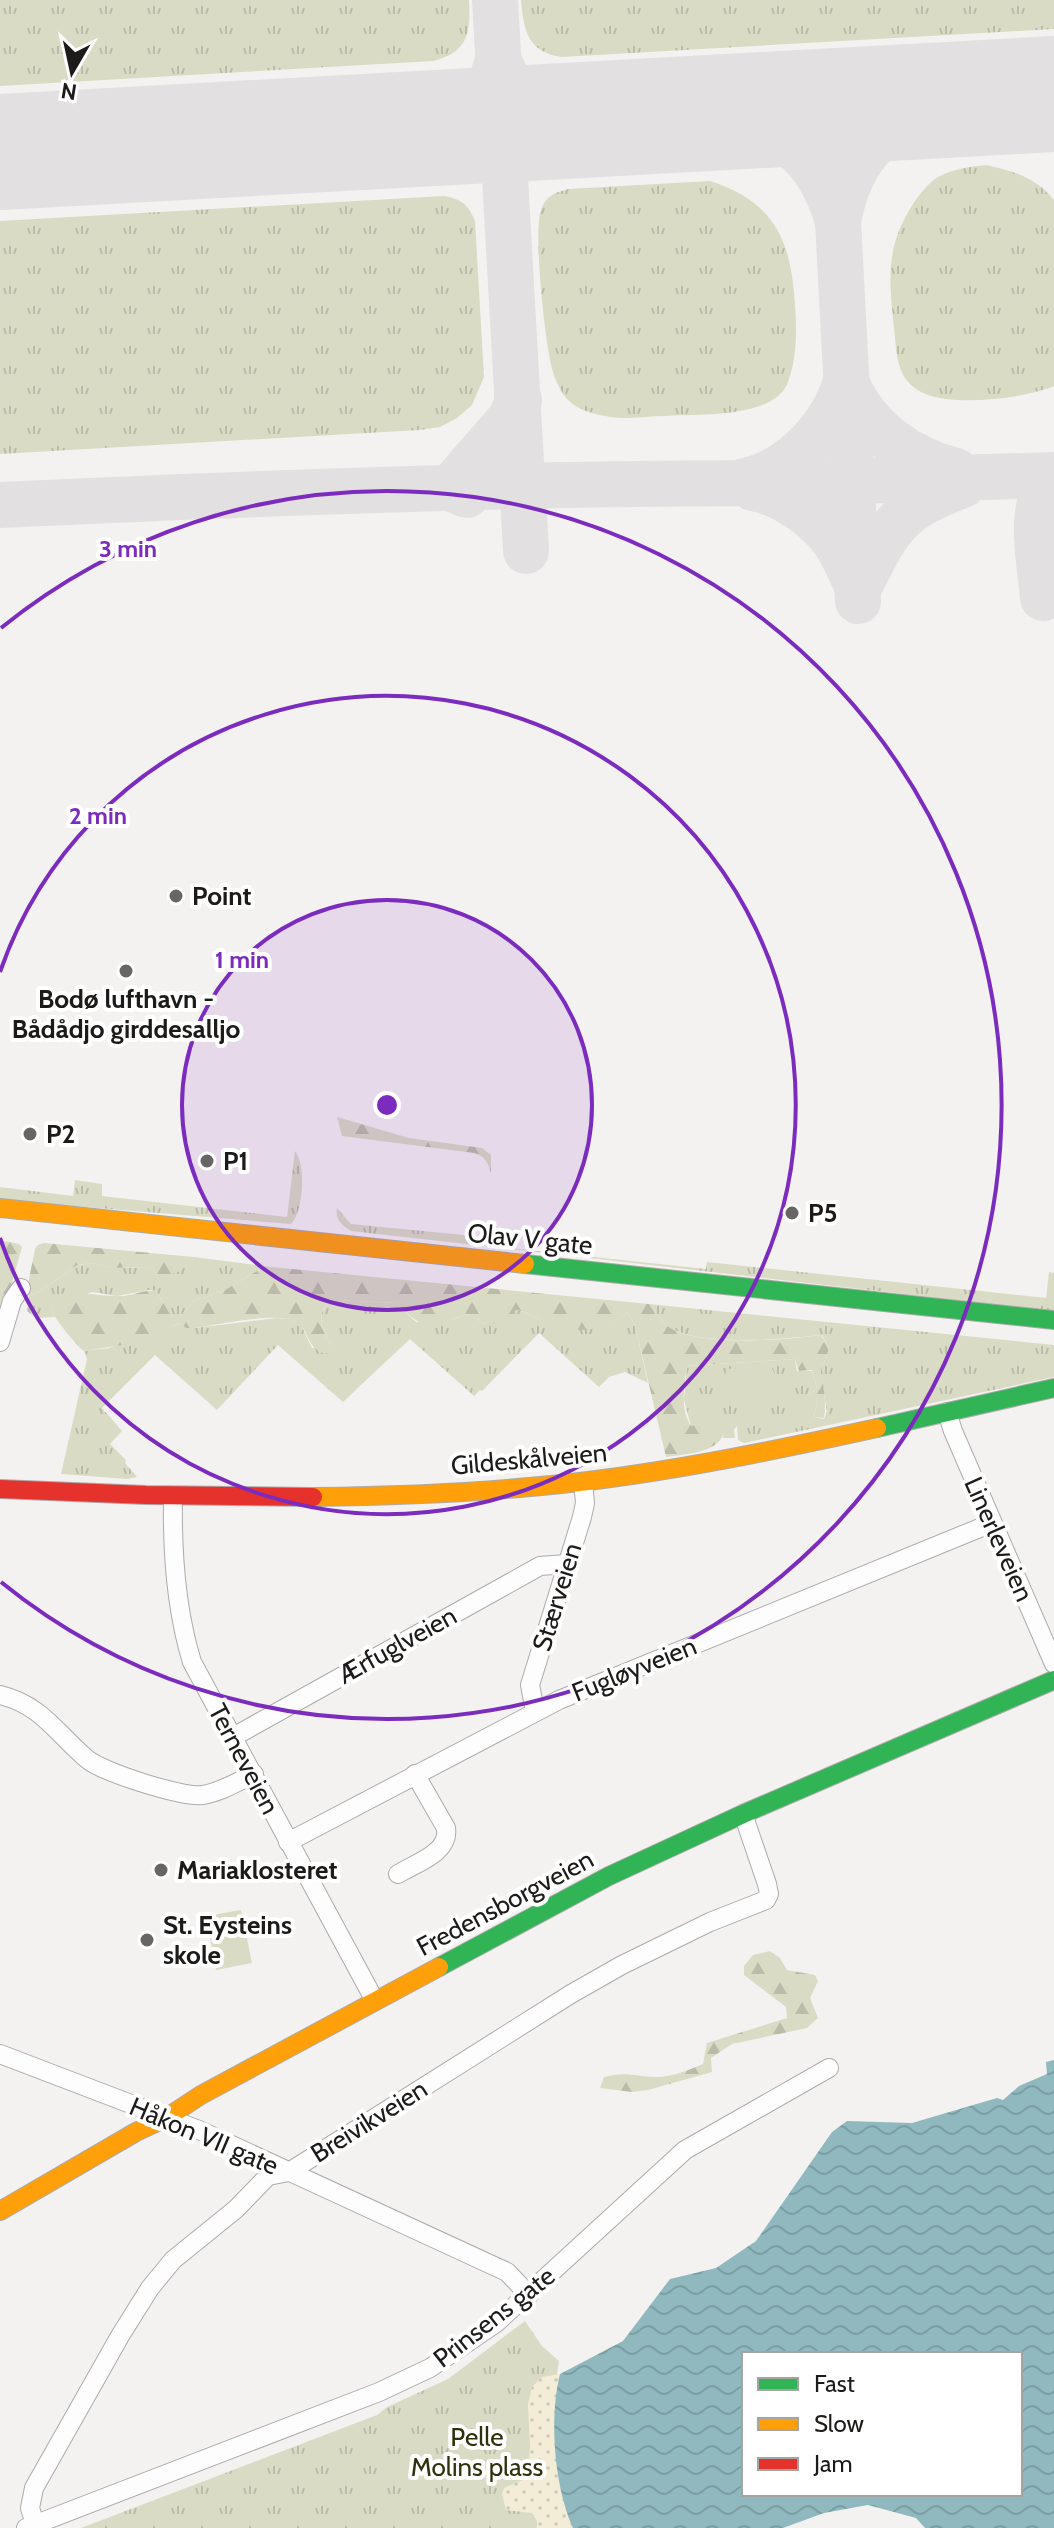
<svg xmlns="http://www.w3.org/2000/svg" width="1054" height="2528" font-family="Cabin,sans-serif">
	<style>
		.grass { fill: url(#grass-tufts) }
		.forest { fill: url(#forest-firs) }
		.sand { fill: url(#sand-dots) }
		.pitch { fill: #dadbc4 }
		.water { fill: url(#water-waves); fill-rule: evenodd }
		.lines { fill: none; stroke-linecap: round; stroke-linejoin: round }
		.taxiway { stroke: #e2e0e0; stroke-width: 46 }
		.runway { stroke: #e2e0e0; stroke-width: 116 }
		.street-casing { stroke: #acaaaa; stroke-width: 20 }
		.fast-casing { stroke: #acaaaa; stroke-width: 20 }
		.slow-casing { stroke: #acaaaa; stroke-width: 20 }
		.jam-casing { stroke: #acaaaa; stroke-width: 20 }
		.street { stroke: #fdfdfd; stroke-width: 18 }
		.fast { stroke: #30b455; stroke-width: 18 }
		.slow { stroke: #ff9f0a; stroke-width: 18 }
		.jam { stroke: #e5322d; stroke-width: 18 }
		.ring { fill: none; stroke: #7b2cbf; stroke-width: 4 }
		.poi-dot { fill: #686665; stroke: #fff; stroke-width: 3 }
		.labels { text-anchor: middle; stroke-width: 8; stroke-linejoin: round; paint-order: stroke }
		.poi-label { font-size: 26px; font-weight: bold; fill: #1c1b1a; stroke: #fff; text-anchor: start }
		.street-label { font-size: 26px; fill: #1c1b1a; stroke: #fff }
		.park-label { font-size: 26px; fill: #2e310c; stroke: #fff }
		.centre { fill: #7b2cbf; stroke: #fff; stroke-width: 4 }
		.ring-label { font-size: 24px; text-anchor: middle; font-weight: bold; fill: #7b2cbf; stroke: #fff; stroke-width: 8; stroke-linejoin: round; paint-order: stroke }
	</style>
	<defs>
		<pattern id="grass-tufts" width="24" height="20" patternUnits="userSpaceOnUse" patternTransform="scale(2)"><rect width="24" height="20" fill="#dadbc4"/><path d="M3 7l-1-3M5 7V3M7 7l1-3M15 17l-1-3M17 17v-4M19 17l1-3" fill="none" stroke="#babba8"/></pattern>
		<pattern id="forest-firs" width="22" height="20" patternUnits="userSpaceOnUse" patternTransform="scale(2)"><rect width="22" height="20" fill="#dadbc4"/><path d="M5 1l3.5 6h-7zM16 11l3.5 6h-7z" fill="#babba8"/></pattern>
		<pattern id="sand-dots" width="8" height="8" patternUnits="userSpaceOnUse" patternTransform="scale(2)"><rect width="8" height="8" fill="#f3edd8"/><path d="M2 2h.1M6 6h.1" fill="none" stroke="#d0cbb9" stroke-width="1.8" stroke-linecap="round"/></pattern>
		<pattern id="water-waves" width="16" height="10" patternUnits="userSpaceOnUse" patternTransform="scale(2)"><rect width="16" height="10" fill="#8fb9bf"/><path d="M0 5q4-4 8 0t8 0" fill="none" stroke="#7b9ea4"/></pattern>
	</defs>
	<rect width="100%" height="100%" fill="#f4f2f1"/>
	<g class="grass">
		<path d="M0,0h469c2,33 -1,52 -36,61l-433,25z"/>
		<path d="M521,0h533v29l-492,28c-35,-5 -38,-26 -41,-57z"/>
		<path d="M986,165c27,6 50,12 68,35v186c-31,13 -110,23 -138,3 -21,-15 -19,-38 -22,-61 -5,-49 -9,-81 19,-124 6,-9 15,-21 25,-27 15,-8 31,-10 48,-12z"/>
		<path d="M710,181c65,21 81,59 85,124 2,27 2,52 -7,77 -13,37 -91,32 -123,34 -17,0 -37,4 -54,1 -15,-2 -34,-7 -44,-18 -6,-7 -12,-19 -14,-27 -8,-25 -20,-141 -12,-162 5,-15 14,-17 27,-21z"/>
		<path d="M444,196c17,3 24,8 31,25l9,156 -12,28 -15,13 -17,9 -20,3 -420,24v-233z"/>
		<path d="M295,1151c11,14 9,60 -4,73l-291,-24v-13l73,9 2,-16 27,4v12l185,21z"/>
		<path d="M337,1208l14,16 123,12 -1,8 233,25 1,-7 339,36 3,-26 5,1v38l-703,-80c-9,-6 -16,-11 -14,-23z"/>
		<path d="M194,1257l78,10 -15,4 -34,20 -29,10 -14,16h-8l-16,-26 -7,-1 -32,6 -25,-4 -41,17 4,8 -19,1 -9,-7 2,-15 13,-6 35,-25 16,-2 20,5 36,-1 10,9c14,0 26,-7 35,-19z"/>
		<path d="M334,1300l62,3 20,19 38,-3 13,-5 19,10 25,-8 5,-6c12,2 18,7 29,11 26,12 62,11 82,-9l8,13 13,58 -23,-11 -16,5 -10,10 -60,-54 -57,58 -2,-1 -6,6 -64,-57 -67,63 -65,-57 -61,65 -62,-55 -53,53 20,23 -12,13 16,16 -1,3 12,14 -10,2 -66,-5 26,-115 -3,-8 25,-3 72,-25 14,5 81,-10 15,1 10,6 11,23 20,-3c-11,-13 -18,-37 2,-45z"/>
		<path d="M649,1304l405,41v32l-310,66 -6,-3 -1,-14 -3,4 1,8h-12l1,-5 -19,-9 -14,2 -7,-26 3,-34 108,-7 2,12h15l5,18 -10,6 10,8 -3,14 10,2 3,-7 -7,-45 6,-8 3,-12 -7,-12c-36,4 -130,13 -157,-11 -6,-6 -11,-14 -16,-20z"/>
		<polygon points="525,2321 542,2346 559,2361 557,2374 573,2528 81,2528 377,2415 387,2407 448,2379"/>
	</g>
	<g class="forest">
		<path d="M337,1117l72,21 73,10 9,7v18c-3,-10 -6,-17 -17,-20l-132,-17z"/>
		<polygon points="0,1240 19,1244 22,1247 0,1325"/>
		<path d="M44,1243l150,14c-10,13 -19,19 -35,19l-10,-9 -37,1 -19,-5 -16,2 -35,25 -13,6 -2,-7 8,-40 3,-4z"/>
		<path d="M272,1267l377,37c5,6 10,14 16,20 26,24 122,16 156,11l8,12 -3,12 -6,8c3,17 7,34 4,51l-10,-1 3,-14 -10,-5v-3l10,-6 -5,-19 -13,1 -4,-12 -108,7c-3,20 -7,43 4,60l17,-4 9,1 7,10c-7,21 -40,21 -58,24l-31,-132 -8,-13c-21,21 -54,22 -82,10 -10,-5 -17,-10 -29,-12l-9,12 -21,2 -19,-10c-40,14 -39,19 -71,-11l-62,-3c-20,8 -13,32 -2,45v7l-8,2c-20,-10 -13,-22 -28,-32 -18,-11 -78,3 -101,6h-9l-5,-5 -9,3 -6,12 -82,13c-9,-7 -28,-31 -33,-41l12,-17c20,-1 35,3 54,3 13,1 26,-7 39,-5l16,26h8l14,-16 29,-10 34,-20z"/>
		<path d="M770,1951l10,7 7,12 28,5 3,6 -8,17 8,20 -11,10 -75,16 -21,14 1,14 -64,18 -16,2 -32,-4 4,-11c25,-6 30,0 53,0 15,0 32,-7 46,-13l4,-21 80,-25 -1,-11 -42,-32v-9l9,-11z"/>
	</g>
	<polygon class="sand" points="560,2374 567,2388 580,2528 537,2528 537,2521 532,2513 506,2510 502,2494 504,2488 528,2478 530,2447 528,2404 532,2387 542,2377"/>
	<g class="pitch">
		<polygon points="771,1366 776,1377 773,1397 729,1401 724,1389 726,1369"/>
		<polygon points="241,1910 252,1963 216,1970 206,1916"/>
	</g>
	<path class="water" d="M1054,2060v468h-129l-9,-10 -48,-13 -44,8 -41,15h-210c-19,-42 -24,-110 -13,-154l63,-33 47,-62 46,-11 40,-27 76,-109 15,-11 65,2 85,-25 6,2 16,-14 28,-12 -1,-12zM744,2354h276v140h-276z"/>
	<g class="lines">
		<g class="taxiway">
			<polyline points="495,0 526,551"/>
			<path d="M498,59c19,44 33,55 80,61"/>
			<polyline points="1000,97 1054,113"/>
			<path d="M711,113c71,18 104,35 127,108"/>
			<path d="M426,128c43,-8 62,-26 72,-69"/>
			<path d="M847,384c20,46 61,75 109,87"/>
			<path d="M745,481c48,-10 88,-55 101,-100"/>
			<polyline points="822,482 1054,475"/>
			<path d="M753,488c30,5 64,29 82,54 8,12 14,27 20,39"/>
			<polyline points="467,495 450,488 510,419 519,400"/>
			<path d="M0,505c173,-8 347,-15 520,-19 111,-3 222,-2 333,-5"/>
			<path d="M859,587c31,-61 37,-77 104,-102"/>
			<path d="M1043,598c-3,-38 -17,-92 11,-123"/>
			<path d="M858,601l-20,-380c13,-70 46,-94 108,-121"/>
		</g>
		<polyline class="runway" points="0,152 1054,94"/>
		<g class="street-casing">
			<g id="street">
				<polyline points="0,1342 12,1301 21,1288"/>
				<polyline points="947,1412 953,1431 1054,1664"/>
				<path d="M173,1498c-1,55 3,112 19,164l183,339"/>
				<path d="M0,1695c42,10 57,39 87,64 15,13 96,39 116,36 18,-3 34,-13 51,-21"/>
				<polyline points="535,1711 530,1685 582,1517 585,1503 583,1482"/>
				<polyline points="233,1737 540,1566 566,1564"/>
				<polyline points="288,1842 559,1700 992,1523"/>
				<path d="M398,1874c18,-11 52,-21 48,-46l-31,-54"/>
				<polyline points="0,2054 199,2130 507,2272 529,2295"/>
				<polyline points="35,2524 30,2508 34,2488 120,2336 150,2288 173,2260 236,2209 268,2176 289,2172 571,1994 622,1965 710,1922 766,1900 769,1894 767,1884 743,1814"/>
				<polyline points="26,2528 379,2392 430,2368 496,2323 685,2150 829,2068"/>
			</g>
		</g>
		<g class="fast-casing">
			<g id="fast">
				<polyline points="525,1264 1054,1320"/>
				<polyline points="877,1428 1054,1388"/>
				<polyline points="439,1967 609,1876 743,1814 1054,1680"/>
			</g>
		</g>
		<g class="slow-casing">
			<g id="slow">
				<polyline points="0,1208 525,1264"/>
				<path d="M313,1497c92,-1 184,-5 275,-16 97,-12 193,-32 289,-53"/>
				<polyline points="0,2211 136,2132 166,2118 201,2095 439,1967"/>
			</g>
		</g>
		<g class="jam-casing">
			<polyline id="jam" points="0,1489 146,1495 313,1497"/>
		</g>
		<use href="#street" class="street"/>
		<use href="#fast" class="fast"/>
		<use href="#slow" class="slow"/>
		<use href="#jam" class="jam"/>
	</g>
	<circle cx="387" cy="1105" r="205" fill="#7b2cbf" fill-opacity=".12"/>
	<g class="ring">
		<circle cx="387" cy="1105" r="205"/>
		<path d="M0 972A409 409 0 1 1 0 1238"/>
		<path d="M1 628A614 614 0 1 1 1 1582"/>
	</g>
	<g class="poi-dot">
		<circle cx="176" cy="896" r="8"/>
		<circle cx="126" cy="971" r="8"/>
		<circle cx="30" cy="1134" r="8"/>
		<circle cx="207" cy="1161" r="8"/>
		<circle cx="792" cy="1213" r="8"/>
		<circle cx="161" cy="1870" r="8"/>
		<circle cx="147" cy="1940" r="8"/>
	</g>
	<g class="labels">
		<g class="poi-label">
			<text x="192" y="905">Point</text>
			<text x="126" y="1008" text-anchor="middle">Bodø lufthavn -<tspan x="126" dy="30">Bådådjo girddesalljo</tspan></text>
			<text x="46" y="1143">P2</text>
			<text x="223" y="1170">P1</text>
			<text x="808" y="1222">P5</text>
			<text x="177" y="1879">Mariaklosteret</text>
			<text x="163" y="1934">St. Eysteins<tspan x="163" dy="30">skole</tspan></text>
		</g>
		<g class="street-label">
			<text transform="translate(530 1239) rotate(6)" y="9">Olav V gate</text>
			<text transform="translate(529 1459) rotate(-5)" y="9">Gildeskålveien</text>
			<text transform="translate(999 1539) rotate(66)" y="9">Linerleveien</text>
			<text transform="translate(557 1597) rotate(-73)" y="9">Stærveien</text>
			<text transform="translate(397 1645) rotate(-29)" y="9">Ærfuglveien</text>
			<text transform="translate(634 1669) rotate(-22)" y="9">Fugløyveien</text>
			<text transform="translate(244 1759) rotate(62)" y="9">Terneveien</text>
			<text transform="translate(505 1903) rotate(-28)" y="9">Fredensborgveien</text>
			<text transform="translate(369 2121) rotate(-32)" y="9">Breivikveien</text>
			<text transform="translate(204 2136) rotate(23)" y="9">Håkon VII gate</text>
			<text transform="translate(494 2317) rotate(-38)" y="9">Prinsens gate</text>
		</g>
		<g class="park-label">
			<text x="477" y="2446">Pelle<tspan x="477" dy="30">Molins plass</tspan></text>
		</g>
	</g>
	<circle cx="387" cy="1105" r="12" class="centre"/>
	<g class="ring-label">
		<text x="128" y="557">3 min</text>
		<text x="98" y="824">2 min</text>
		<text x="242" y="968">1 min</text>
	</g>
	<rect x="742" y="2352" width="280" height="144" fill="#ffffff" stroke="#a4a4a3" stroke-width="2"/>
	<rect x="758" y="2378" width="40" height="12" fill="#30b455" stroke="#a4a4a3" stroke-width="2"/>
	<text x="814" y="2392" font-size="24" fill="#1c1b1a">Fast</text>
	<rect x="758" y="2418" width="40" height="12" fill="#ff9f0a" stroke="#a4a4a3" stroke-width="2"/>
	<text x="814" y="2432" font-size="24" fill="#1c1b1a">Slow</text>
	<rect x="758" y="2458" width="40" height="12" fill="#e5322d" stroke="#a4a4a3" stroke-width="2"/>
	<text x="814" y="2472" font-size="24" fill="#1c1b1a">Jam</text>
	<g transform="translate(72 72) rotate(189)" stroke="#ffffff" stroke-width="6" paint-order="stroke">
	<path d="M0-6L14 30L0 20L-14 30Z" fill="#1c1b1a"/>
	<text y="-12" font-size="22" font-weight="bold" text-anchor="middle" fill="#1c1b1a">N</text>
	</g>
</svg>
